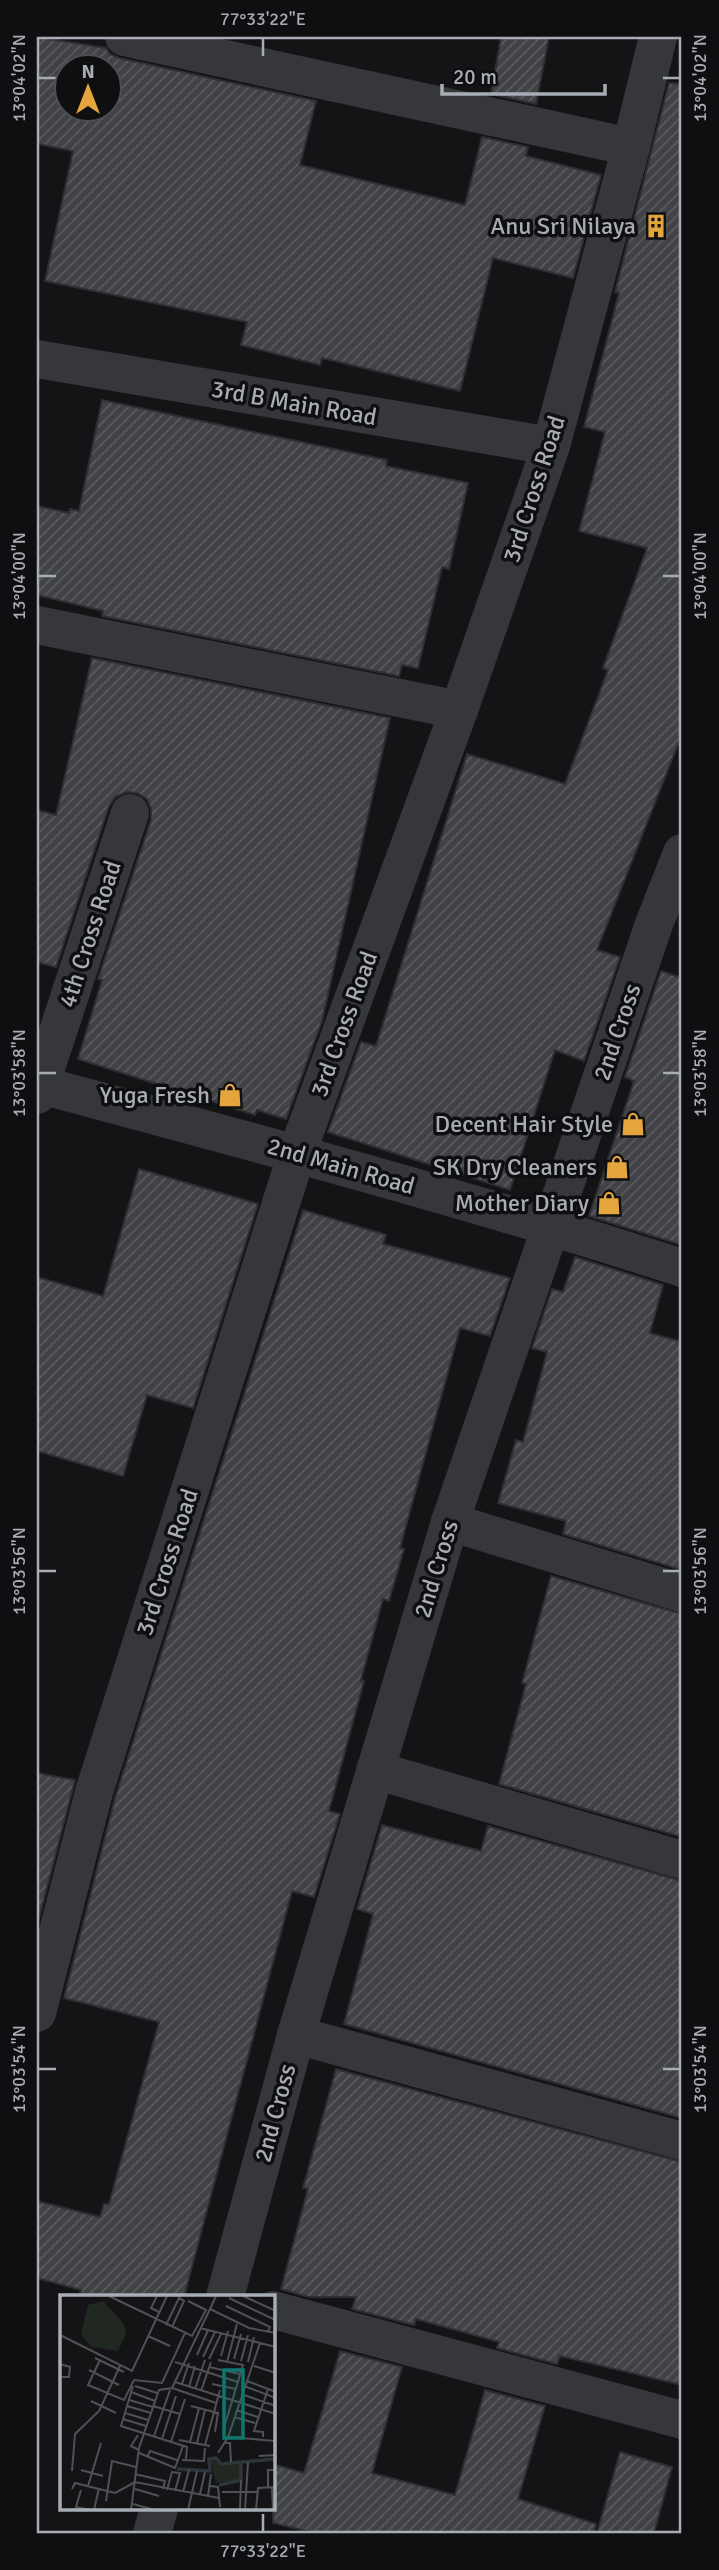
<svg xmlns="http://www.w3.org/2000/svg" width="719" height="2570" font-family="Signika,sans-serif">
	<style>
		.building { fill: url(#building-hatch); stroke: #2e2f32; stroke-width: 2; fill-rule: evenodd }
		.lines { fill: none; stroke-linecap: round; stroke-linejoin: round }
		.street { stroke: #36373b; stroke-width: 38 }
		.ticks { fill: none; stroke: #a7acb5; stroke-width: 2.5 }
		.labels { text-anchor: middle; stroke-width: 7; stroke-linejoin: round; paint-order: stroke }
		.poi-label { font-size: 24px; fill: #a7acb5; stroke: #0f0f11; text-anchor: end }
		.street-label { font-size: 24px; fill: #a7acb5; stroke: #0f0f11 }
		.inset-river { fill: none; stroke: #2d353b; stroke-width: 3.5 }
		.inset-road { fill: none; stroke: #4f5156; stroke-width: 2 }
		.view { fill: #0f766e; fill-opacity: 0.15; stroke: #0f766e; stroke-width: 3.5 }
		.inset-edge { fill: none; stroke: #a7acb5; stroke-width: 3.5 }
		.neatline { fill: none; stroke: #a7acb5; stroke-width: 2.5 }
		.ticks-label { font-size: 18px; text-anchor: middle; fill: #a7acb5 }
	</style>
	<defs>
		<pattern id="building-hatch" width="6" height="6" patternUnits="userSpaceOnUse" patternTransform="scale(1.75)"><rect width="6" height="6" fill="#414246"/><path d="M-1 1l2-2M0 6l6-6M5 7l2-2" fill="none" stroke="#5a5b5e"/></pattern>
	</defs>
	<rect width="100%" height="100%" fill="#141416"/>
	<g class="building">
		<path d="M37,37l69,11 4,6 9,4 197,43 -16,64 165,40 17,-68 46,10 -2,9 75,19 -28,103 -80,-20 -33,133 -138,-33 -2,7 -79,-20 6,-23 -202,-41 28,-130 -36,-7zM66,66h42v42h-42z"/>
		<polygon points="501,37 549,37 536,104 491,94"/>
		<polygon points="669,83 682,84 682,734 597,950 620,957 584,1061 555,1050 510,1190 328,1132 361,1042 376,1046 467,754 565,784 608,670 603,668 647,548 579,531 605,432 584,427 619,293 615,292"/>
		<polygon points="102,400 387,460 386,466 468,483 449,569 442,567 418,668 402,665 399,676 102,616 103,611 37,595 37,506 69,513 70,509 79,511"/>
		<polygon points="92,658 390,718 322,1021 286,1119 257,1110 255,1115 78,1059 102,980 98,979 151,820 151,809 147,799 137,793 126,792 115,797 109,806 56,967 37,962 37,810 56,815"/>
		<polygon points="661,971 682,978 682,1245 589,1216 634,1081 625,1077"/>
		<polygon points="139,1169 258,1204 193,1408 147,1395 123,1476 37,1451 37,1277 103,1296"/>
		<polygon points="303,1210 386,1235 383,1244 510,1278 490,1336 460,1328 400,1548 404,1549 389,1601 383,1599 361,1680 364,1681 329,1811 340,1814 314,1897 292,1891 184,2297 79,2297 81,2290 37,2278 37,2201 100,2217 104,2204 109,2204 159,2022 64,1998 115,1798"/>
		<polygon points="575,1257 663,1285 650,1333 682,1342 682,1570 563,1534 566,1521 498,1503 516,1440 523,1442 547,1352 532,1348 552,1289 563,1292"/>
		<polygon points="551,1576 682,1614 682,1837 499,1784 526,1684 522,1683"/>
		<polygon points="37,1773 75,1780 37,1926"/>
		<polygon points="382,1825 481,1851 488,1826 682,1881 682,2118 344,2024 373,1914 357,1909"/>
		<polygon points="336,2069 682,2162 682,2385 560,2356 557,2364 497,2348 499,2342 416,2319 414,2325 352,2309 356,2297 309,2297 281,2289 308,2189 303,2188"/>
		<polygon points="340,2351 402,2367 372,2473 455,2495 485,2390 545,2406 518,2499 596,2524 594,2533 315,2533 273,2523 273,2464 304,2473"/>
		<polygon points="620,2452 672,2467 654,2533 597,2533"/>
	</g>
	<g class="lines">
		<g class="street">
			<polyline points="124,37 631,147"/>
			<polyline points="37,359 551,446"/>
			<polyline points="37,625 459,710"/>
			<path d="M37,1084c216,58 432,115 645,184"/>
			<polyline points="37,1095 130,813"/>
			<polyline points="450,1522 682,1593"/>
			<polyline points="375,1770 682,1860"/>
			<polyline points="37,2013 94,1792 297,1153 459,710 551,446 631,147 658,37"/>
			<polyline points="296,2035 682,2141"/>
			<polyline points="225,2297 296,2035 450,1522 654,924 682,853"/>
			<polyline points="273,2310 682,2420"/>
			<polyline points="152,2533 159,2509"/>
		</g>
	</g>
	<path class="ticks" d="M263,38v18M38,78h18M663,78h17M38,576h18M663,576h17M38,1073h18M663,1073h17M38,1571h18M663,1571h17M38,2069h18M663,2069h17M263,2514v18"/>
	<defs>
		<g id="building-bare" transform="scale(1.89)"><path d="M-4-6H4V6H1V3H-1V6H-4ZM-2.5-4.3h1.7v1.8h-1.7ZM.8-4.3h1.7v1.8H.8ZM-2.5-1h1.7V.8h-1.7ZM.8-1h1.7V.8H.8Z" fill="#e5a53d" stroke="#0f0f11" stroke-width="2.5" paint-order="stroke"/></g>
		<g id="shop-bare" transform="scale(1.89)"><path d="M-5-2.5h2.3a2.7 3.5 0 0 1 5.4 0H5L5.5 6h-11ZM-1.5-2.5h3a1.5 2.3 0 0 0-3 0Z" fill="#e5a53d" stroke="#0f0f11" stroke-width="2.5" paint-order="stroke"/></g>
	</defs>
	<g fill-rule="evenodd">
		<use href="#building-bare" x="656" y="226"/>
		<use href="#shop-bare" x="230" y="1095"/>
		<use href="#shop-bare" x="633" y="1124"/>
		<use href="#shop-bare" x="617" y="1167"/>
		<use href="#shop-bare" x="609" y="1203"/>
	</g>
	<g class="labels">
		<g class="poi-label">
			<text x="636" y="234">Anu Sri Nilaya</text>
			<text x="210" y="1103">Yuga Fresh</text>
			<text x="613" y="1132">Decent Hair Style</text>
			<text x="597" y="1175">SK Dry Cleaners</text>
			<text x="589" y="1211">Mother Diary</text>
		</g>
		<g class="street-label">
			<text transform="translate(294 403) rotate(10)" y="8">3rd B Main Road</text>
			<text transform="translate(534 489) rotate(-72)" y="8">3rd Cross Road</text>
			<text transform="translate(90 934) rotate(-72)" y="8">4th Cross Road</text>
			<text transform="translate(344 1024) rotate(-70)" y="8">3rd Cross Road</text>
			<text transform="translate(617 1032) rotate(-71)" y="8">2nd Cross</text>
			<text transform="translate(341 1166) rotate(16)" y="8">2nd Main Road</text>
			<text transform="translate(167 1562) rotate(-72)" y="8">3rd Cross Road</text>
			<text transform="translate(436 1569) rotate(-73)" y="8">2nd Cross</text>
			<text transform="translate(275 2113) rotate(-75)" y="8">2nd Cross</text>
		</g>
	</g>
	<g transform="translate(60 2295)">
		<rect width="215" height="215" fill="#141416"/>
		<path d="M156,164l5,5 19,1v14l-24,4 -6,-23z" fill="#212821"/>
		<path d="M43,6l21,23 2,10 -8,17 -27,-4 -10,-13 7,-29z" fill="#212821"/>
		<path class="inset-river" d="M117,174l33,2 -1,-12 7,-1 5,6 54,-5M159,190l22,-5v-17"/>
		<path class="inset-road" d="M49,1l83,40 14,-26 -18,-9M97,1l-6,12 8,4M156,1l-6,13 39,19 27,5M183,1l33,15M169,3l44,21 3,-6M166,11l44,21 -2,5M106,30l14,-29M112,32l12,-26 -5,-3M140,33l76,19M0,40l72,36 35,-75M88,41l22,10M137,60l11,-25M161,61l7,-25M143,62l12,-25M35,63l29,14M149,64l12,-25M174,64l7,-25M40,65l-12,25 36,15 10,-20 28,3 23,-50M158,65l25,5 -20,66M181,66l7,-26M115,67l63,20M167,67l10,-38M188,67l6,-25M0,69l10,3 -1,10h-9M194,71l22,7M149,72l31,7M29,75l30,15M187,86l29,11M115,87l101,32M122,89l7,-21M152,89l24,5M73,91l-12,40 66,21 -1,12M75,91l22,7M184,91l32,12M129,92l6,-21M112,93l44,15M135,94l10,-29M141,96l10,-29M71,97l24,9M181,99l35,12M69,105l24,7M31,106l25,12M67,111l24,7M93,111l27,8M131,111l27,7 -3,19M176,115l22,7M65,118l23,7M174,122l21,6M63,124l23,7M78,140l-7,11 8,4M94,141l16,-46M168,142l48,4M203,142v-5l-9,-1 14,-42M102,144l14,-43M119,145l31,6M111,147l14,-43M130,147l9,-34M137,148l8,-33M165,148h5l1,19M145,150l15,-55M79,158l36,15 8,-22M158,158l10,-16 32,-94M199,161l16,-1 1,5M87,162l3,-6 27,9M122,165l22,1 1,-13M21,175l22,6M12,176l3,-37 24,-23 21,-45M75,179l30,7 -2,8M28,191l13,-43M150,191l8,1 2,20M208,193v-18h8M212,193l1,22M12,194l3,-6 40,10M75,194l24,7M21,195l-5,17 14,3M107,195l5,-18 8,1 -5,18M123,197l6,-22M162,197h35M55,198l20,-11 84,16M140,199l5,-22M148,201l3,-22M46,206l6,-40 24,6M73,209l22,6M34,215l5,-22M71,215l8,-62 20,-58 13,-2 38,-79M128,215l9,-39M180,215l1,-30M185,215l3,-48M196,215l2,-22 18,-1"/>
		<path class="view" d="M164,75h19v68h-19z"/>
		<rect width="215" height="215" class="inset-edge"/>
	</g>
	<rect width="719" height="2570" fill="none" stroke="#0f0f11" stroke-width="77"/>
	<g transform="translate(88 88)"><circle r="33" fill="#0f0f11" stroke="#4c4e53" stroke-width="2"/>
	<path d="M0-5L12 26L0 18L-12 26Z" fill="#e5a53d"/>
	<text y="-10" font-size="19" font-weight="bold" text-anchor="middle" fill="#a7acb5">N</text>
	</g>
	<path d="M442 84v10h163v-10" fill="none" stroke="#a7acb5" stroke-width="3.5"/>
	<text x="453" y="84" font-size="21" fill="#a7acb5" stroke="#0f0f11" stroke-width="5" paint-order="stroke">20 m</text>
	<rect x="38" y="38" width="642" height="2494" class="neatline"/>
	<g class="ticks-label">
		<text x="263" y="25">77°33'22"E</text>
		<text transform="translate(19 78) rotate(-90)" y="6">13°04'02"N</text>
		<text transform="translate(700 78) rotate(-90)" y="6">13°04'02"N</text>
		<text transform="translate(19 576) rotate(-90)" y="6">13°04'00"N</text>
		<text transform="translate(700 576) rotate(-90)" y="6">13°04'00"N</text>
		<text transform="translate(19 1073) rotate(-90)" y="6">13°03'58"N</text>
		<text transform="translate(700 1073) rotate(-90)" y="6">13°03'58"N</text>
		<text transform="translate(19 1571) rotate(-90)" y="6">13°03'56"N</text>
		<text transform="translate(700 1571) rotate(-90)" y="6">13°03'56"N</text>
		<text transform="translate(19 2069) rotate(-90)" y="6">13°03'54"N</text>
		<text transform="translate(700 2069) rotate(-90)" y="6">13°03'54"N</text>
		<text x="263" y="2557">77°33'22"E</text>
	</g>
</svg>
